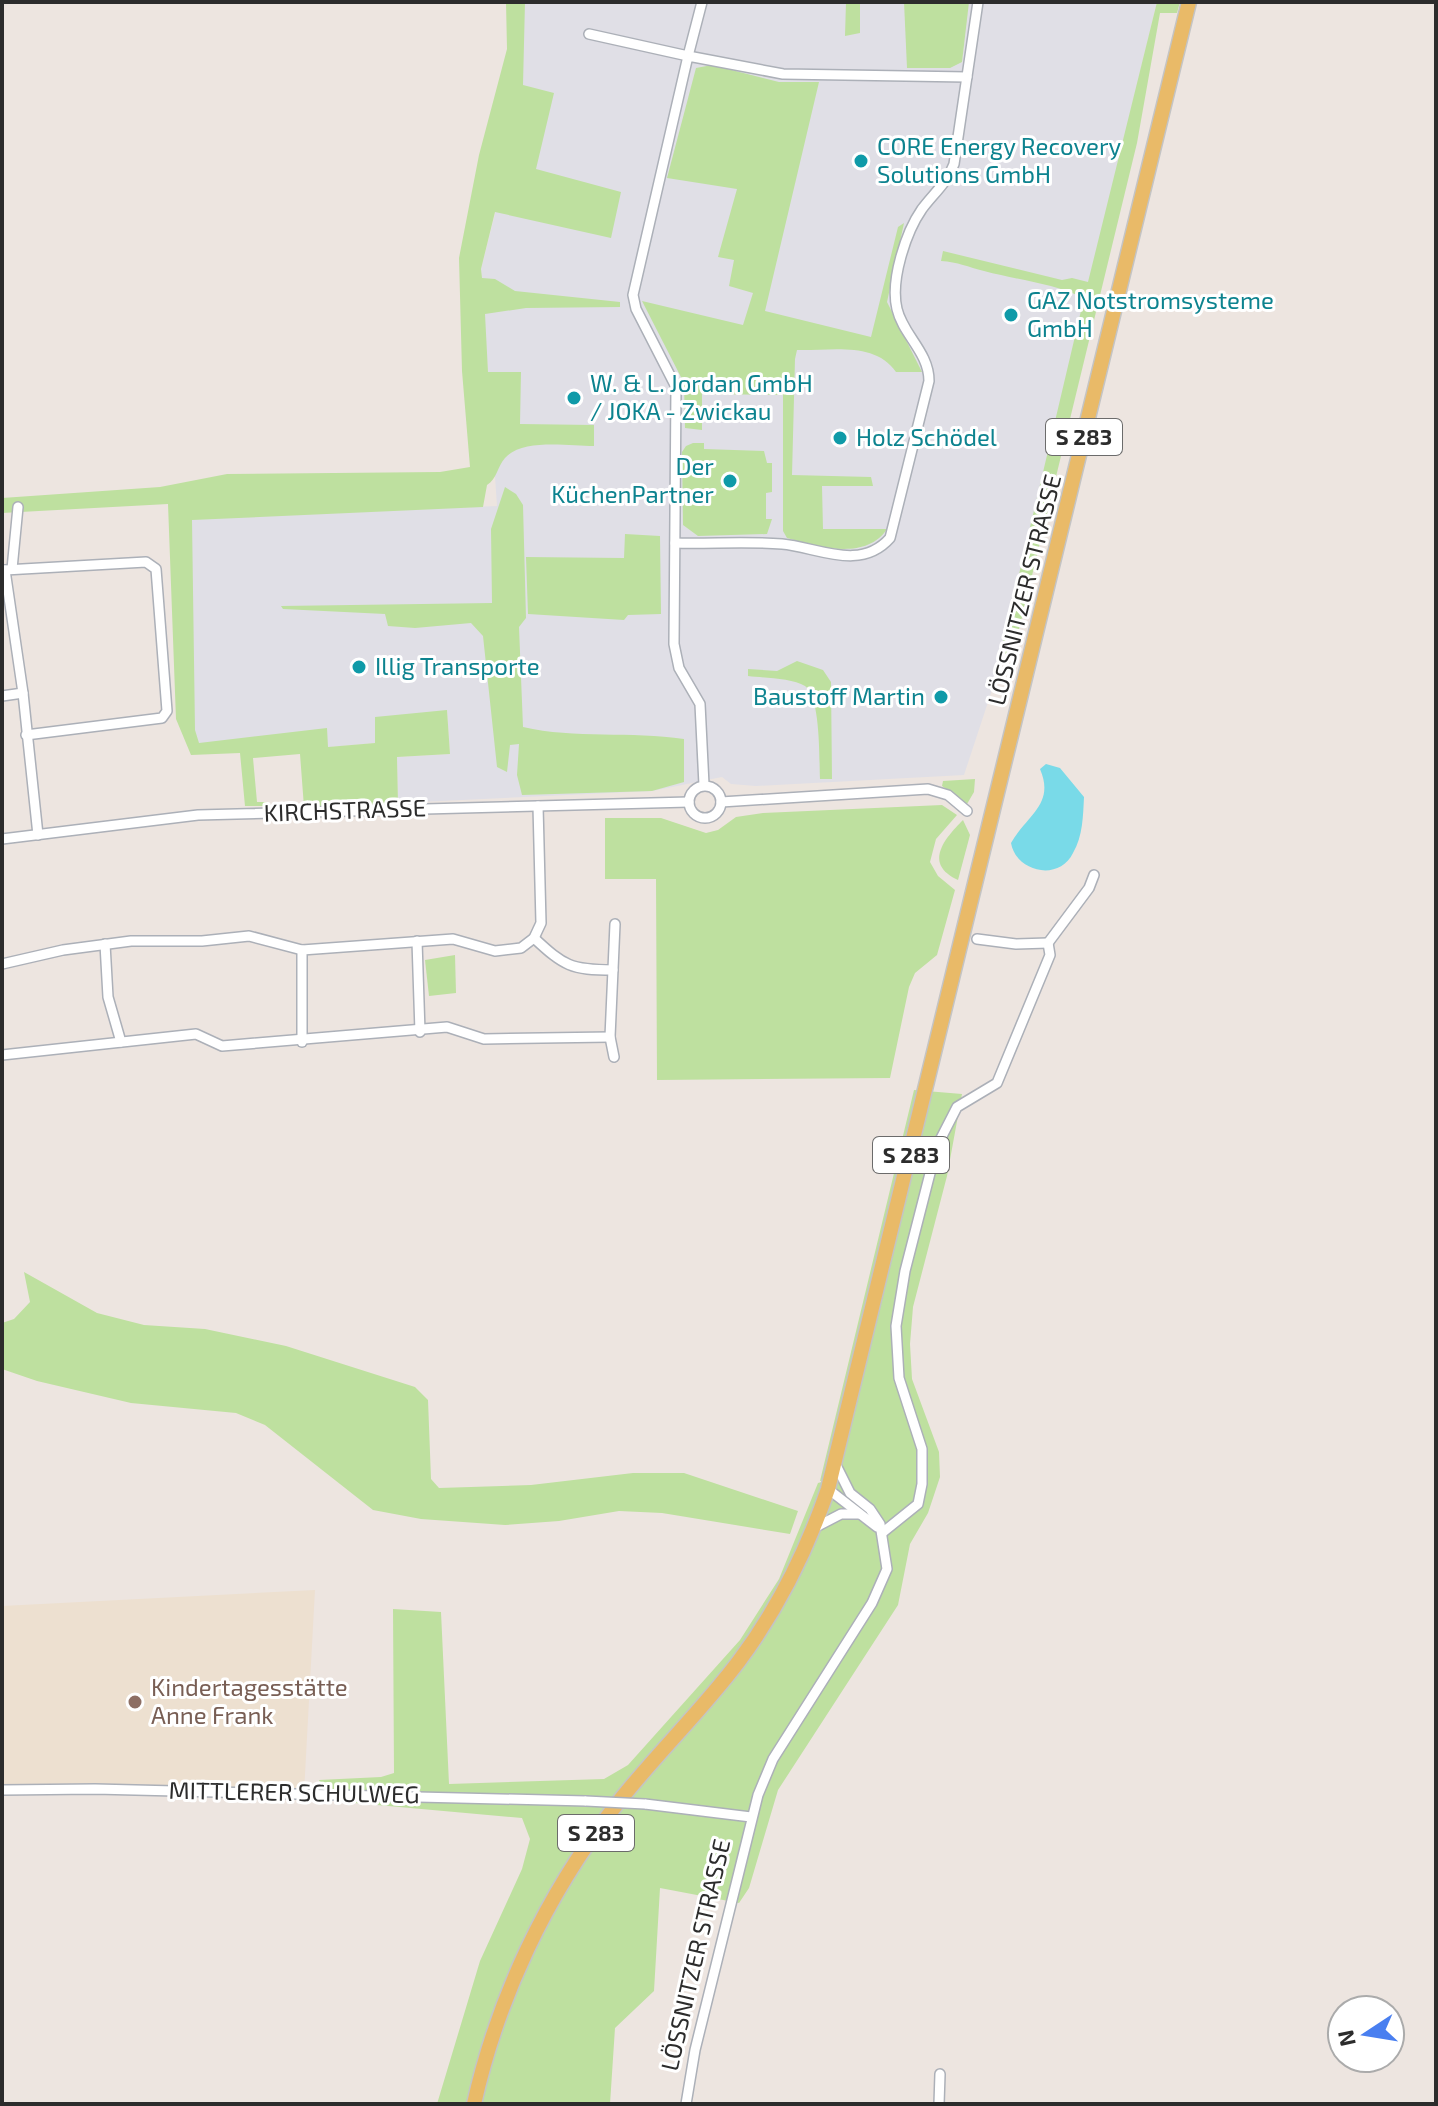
<svg xmlns="http://www.w3.org/2000/svg" width="1438" height="2106" font-family="'Exo 2',sans-serif">
	<style>
		.industrial { fill: #e0dfe6 }
		.education { fill: #ede0d0 }
		.green { fill: #bee09f }
		.water { fill: #79dae8 }
		.lines { fill: none; stroke-linecap: round; stroke-linejoin: round }
		.street-casing { stroke: #acb0b8; stroke-width: 12 }
		.primary-casing { stroke: #c4c4c4; stroke-width: 17 }
		.street { stroke: #fff; stroke-width: 9 }
		.primary { stroke: #e9ba68; stroke-width: 14 }
		.street-bridge-casing { stroke: #acb0b8; stroke-width: 12; stroke-linecap: butt }
		.street-bridge { stroke: #fff; stroke-width: 9 }
		.culture-dot { fill: #0f9aa8; stroke: #fff; stroke-width: 3 }
		.education-dot { fill: #8d6e63; stroke: #fff; stroke-width: 3 }
		.labels { text-anchor: middle; stroke-width: 6; stroke-linejoin: round; paint-order: stroke }
		.shield { fill: #fff; stroke: #6b6b6b; stroke-width: 2 }
		.shield-label { font-size: 22px; font-weight: bold; fill: #2c2c2c }
		.culture-label { font-size: 24px; fill: #0d838f; stroke: #fff; text-anchor: start }
		.street-label { font-size: 24px; fill: #2c2c2c; stroke: #fff }
		.education-label { font-size: 24px; fill: #785e54; stroke: #fff; text-anchor: start }
	</style>
	<rect width="100%" height="100%" fill="#ede5e0"/>
	<polygon class="industrial" points="525,2 1157,2 991,693 964,775 756,786 731,784 722,777 652,791 398,803 397,757 450,754 447,710 376,743 250,754 250,746 192,751 188,519 497,506 481,269 499,198"/>
	<polygon class="education" points="315,1590 304,1793 2,1790 2,1606"/>
	<g class="green">
		<path d="M506,2h19l-2,83 31,8 -18,76 85,23 -10,46 -116,-26 -14,57 1,9 13,1 20,12 105,11v5l-94,1 -41,6 3,58h33l-1,52 74,1v21c-25,0 -72,-8 -89,12 -8,9 -8,21 -18,27l-4,22 -291,13 3,210 4,13 128,-15 1,19 47,-4v-26l72,-7 3,44 -53,3 1,46 -94,4 -4,-53 -47,4 4,44h10l1,4h-23l-5,-53 -49,2 -15,-36 -8,-215 -166,9v-15l158,-11 67,-13 213,-2 30,-5 -8,-96 -3,-113 20,-103 28,-106z"/>
		<polygon points="846,2 860,2 860,33 845,36"/>
		<polygon points="904,2 969,2 962,62 950,68 907,68"/>
		<path d="M1157,2h23l-3,11h-17l-23,130 -125,515 -12,-3 84,-357c-31,-15 -66,-18 -100,-27 -16,-4 -26,-9 -43,-10l2,-10 119,29 10,-2 16,4z"/>
		<path d="M712,65l67,17h40l-54,229 106,26 27,-110 6,-4 -17,79 35,70h-26c-21,-31 -66,-21 -99,-22l-2,9 -3,116 79,2 2,9h-51l1,43h64c-21,32 -69,18 -100,9l-4,-7v-136l-81,-1v36l-17,-2 -1,-45 -42,-82 101,24 10,-32 -24,-7 5,-26 -16,-3 19,-68 -70,-11 29,-110z"/>
		<polygon points="693,443 704,443 704,449 764,451 767,463 772,463 772,492 766,493 766,519 772,519 767,534 698,536 683,525 682,452 686,446"/>
		<path d="M505,487l11,7 7,11 3,113 -7,9 4,100c52,12 108,4 161,12v43l-32,9 -130,4 -5,-20 2,-31 -9,1 -3,27 -10,-5 -14,-131 -12,-13 -56,5 -27,-2 -3,-12 -102,-5 -2,-3 211,-3 -1,-74z"/>
		<polygon points="625,534 660,536 661,614 628,615 624,620 528,614 526,557 624,558"/>
		<path d="M797,661l26,9 8,12 1,97h-12c-1,-19 1,-82 -15,-93 -13,-8 -41,-8 -57,-10v-7l29,2z"/>
		<polygon points="975,779 974,792 967,804 942,786 943,781"/>
		<polygon points="942,805 957,815 936,839 930,862 938,876 955,890 937,955 915,973 909,987 890,1078 657,1080 656,879 605,879 605,818 661,818 706,833 718,830 736,817 763,813"/>
		<path d="M963,820l7,15 -12,45c-35,-16 -14,-41 5,-60z"/>
		<polygon points="455,955 456,993 429,996 425,960"/>
		<polygon points="914,1090 962,1094 947,1176 913,1307 910,1344 912,1379 939,1452 940,1477 928,1513 910,1544 898,1605 778,1790 749,1888 739,1903 660,1888 654,1991 615,2028 610,2104 437,2104 480,1961 522,1869 530,1839 522,1818 355,1803 356,1791 324,1791 319,1780 381,1777 394,1773 393,1609 441,1612 449,1784 604,1779 628,1765 740,1640 779,1579 818,1483 832,1479 820,1481"/>
		<polygon points="24,1272 97,1313 144,1325 205,1329 286,1346 415,1387 428,1400 431,1479 439,1488 531,1485 633,1473 684,1473 798,1511 790,1534 662,1513 619,1511 559,1521 505,1525 421,1519 373,1510 265,1425 236,1413 131,1403 37,1381 2,1369 2,1323 14,1319 30,1302"/>
	</g>
	<path class="water" d="M1046,764l14,4 24,29c-1,19 -1,39 -11,56 -14,29 -57,19 -62,-10 17,-29 44,-39 29,-74z"/>
	<g class="lines">
		<g class="street-casing">
			<g id="street">
				<polyline points="589,34 688,56 702,2"/>
				<path d="M675,543c36,1 72,-2 107,1 35,3 78,28 108,-6l39,-157c0,-29 -26,-46 -32,-72 -7,-29 9,-77 25,-100 12,-16 25,-26 32,-45l24,-162"/>
				<polyline points="12,569 18,507"/>
				<polyline points="5,570 146,562 156,569 167,711 162,718 26,735"/>
				<polyline points="5,570 23,693 38,835"/>
				<polyline points="2,696 23,693"/>
				<polyline points="704,785 700,704 679,668 674,644 676,387 636,309 633,295 688,56 783,74 967,77"/>
				<circle cx="705" cy="802" r="16"/>
				<polyline points="721,802 928,789 948,795 967,811"/>
				<polyline points="2,839 198,815 689,802"/>
				<path d="M534,938c30,28 37,32 79,32"/>
				<polyline points="977,939 1016,944 1048,943"/>
				<polyline points="417,941 420,1032"/>
				<polyline points="1048,943 1089,888 1094,875"/>
				<polyline points="105,944 108,997 121,1042"/>
				<polyline points="302,950 302,1042"/>
				<polyline points="2,964 63,950 131,941 202,941 249,936 302,950 453,939 495,951 521,948 534,938 541,923 538,806"/>
				<polyline points="2,1055 196,1034 222,1046 447,1027 484,1039 610,1037"/>
				<polyline points="614,1057 610,1037 615,924"/>
				<polyline points="828,1489 877,1527"/>
				<polyline points="814,1528 841,1514 859,1514"/>
				<polyline points="882,1533 918,1504 922,1484 922,1449 899,1378 896,1326 905,1271 937,1146 957,1107 997,1083 1050,955 1048,943"/>
				<polyline points="2,1790 95,1789 586,1801"/>
				<polyline points="645,1804 751,1817"/>
				<polyline points="686,2104 695,2050 758,1795 773,1759 872,1603 887,1569 880,1524 870,1509 850,1493 836,1465"/>
				<polyline points="939,2104 940,2074"/>
			</g>
		</g>
		<g class="primary-casing">
			<path id="primary" d="M474,2104c24,-107 72,-208 139,-295 39,-51 87,-96 126,-148 38,-51 68,-111 89,-172l361,-1487"/>
		</g>
		<use href="#street" class="street"/>
		<use href="#primary" class="primary"/>
		<g class="street-bridge-casing">
			<polyline id="street-bridge" points="586,1801 645,1804"/>
		</g>
		<use href="#street-bridge" class="street-bridge"/>
	</g>
	<g class="culture-dot">
		<circle cx="861" cy="161" r="8"/>
		<circle cx="1011" cy="315" r="8"/>
		<circle cx="574" cy="398" r="8"/>
		<circle cx="840" cy="438" r="8"/>
		<circle cx="730" cy="481" r="8"/>
		<circle cx="359" cy="667" r="8"/>
		<circle cx="941" cy="697" r="8"/>
	</g>
	<circle class="education-dot" cx="135" cy="1702" r="8"/>
	<g class="labels">
		<g class="shield">
			<rect x="1046" y="419" width="76" height="36" rx="6"/>
			<rect x="873" y="1137" width="76" height="36" rx="6"/>
			<rect x="558" y="1815" width="76" height="36" rx="6"/>
		</g>
		<g class="shield-label">
			<text x="1084" y="445">S 283</text>
			<text x="911" y="1163">S 283</text>
			<text x="596" y="1841">S 283</text>
		</g>
		<g class="culture-label">
			<text x="877" y="155">CORE Energy Recovery<tspan x="877" dy="28">Solutions GmbH</tspan></text>
			<text x="1027" y="309">GAZ Notstromsysteme<tspan x="1027" dy="28">GmbH</tspan></text>
			<text x="590" y="392">W. &amp; L. Jordan GmbH<tspan x="590" dy="28">/ JOKA - Zwickau</tspan></text>
			<text x="856" y="446">Holz Schödel</text>
			<text x="714" y="475" text-anchor="end">Der<tspan x="714" dy="28">KüchenPartner</tspan></text>
			<text x="375" y="675">Illig Transporte</text>
			<text x="925" y="705" text-anchor="end">Baustoff Martin</text>
		</g>
		<g class="street-label">
			<text transform="translate(1025 590) rotate(-76)" y="8">LÖSSNITZER STRASSE</text>
			<text transform="translate(345 811) rotate(-2)" y="8">KIRCHSTRASSE</text>
			<text transform="translate(294 1793) rotate(1)" y="8">MITTLERER SCHULWEG</text>
			<text transform="translate(696 1955) rotate(-77)" y="8">LÖSSNITZER STRASSE</text>
		</g>
		<g class="education-label">
			<text x="151" y="1696">Kindertagesstätte<tspan x="151" dy="28">Anne Frank</tspan></text>
		</g>
	</g>
	<rect width="1438" height="2106" fill="none" stroke="#2c2c2c" stroke-width="8"/>
	<g transform="translate(1366 2034) rotate(258)"><circle r="38" fill="#ffffff" stroke="#ababab" stroke-width="2"/>
	<path d="M0-6L14 30L0 20L-14 30Z" fill="#497ff0"/>
	<text y="-12" font-size="22" font-weight="bold" text-anchor="middle" fill="#2c2c2c">N</text>
	</g>
</svg>
